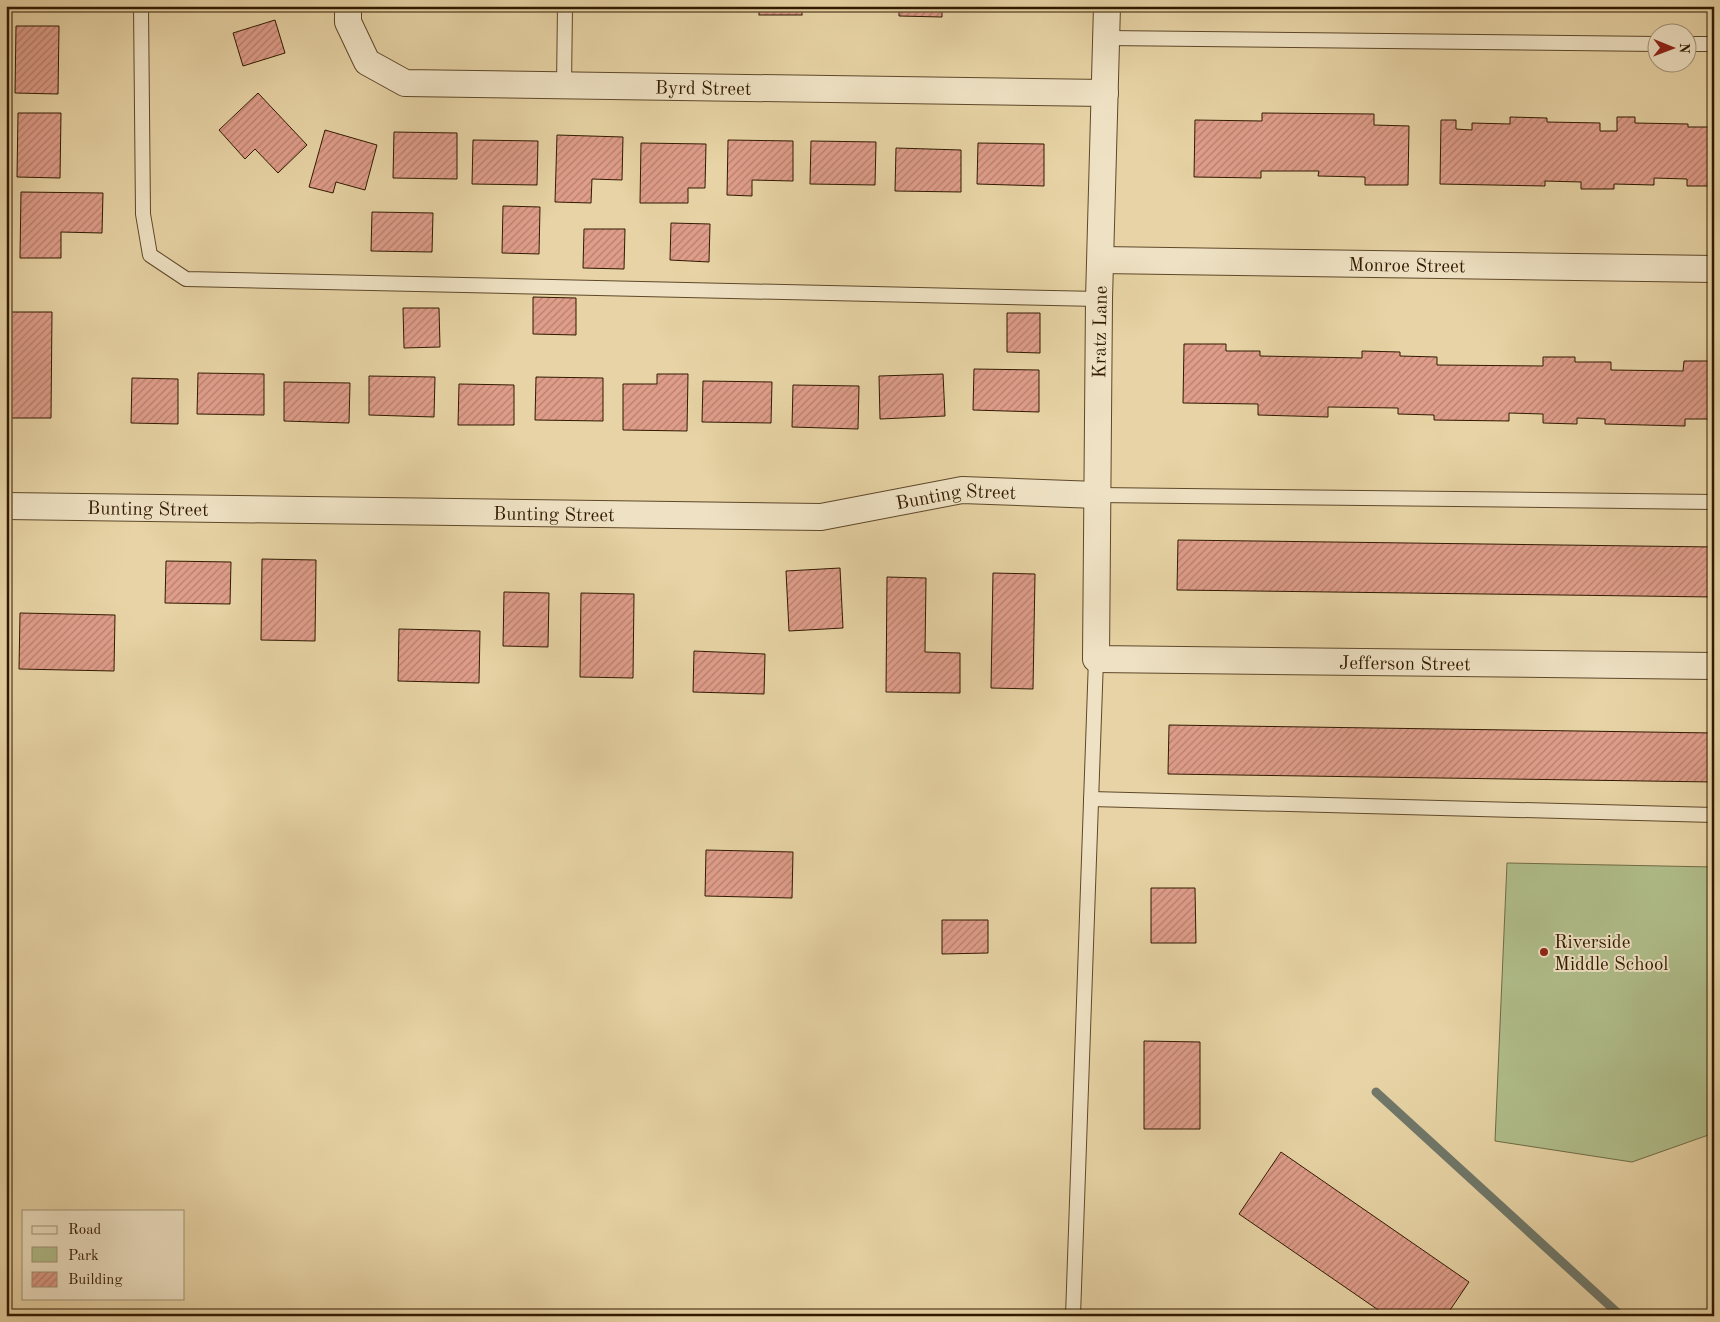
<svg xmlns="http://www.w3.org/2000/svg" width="1720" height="1322" font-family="'Old Standard TT',serif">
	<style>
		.green { fill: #b0be8b; stroke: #706c46 }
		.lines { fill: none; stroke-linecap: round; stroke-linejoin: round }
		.stream { stroke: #70786a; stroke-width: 9 }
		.building { fill: url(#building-hatch); stroke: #311a00 }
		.service-casing { stroke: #5e4829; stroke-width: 16 }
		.minor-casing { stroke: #5e4829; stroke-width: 28 }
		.service { stroke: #efe2c4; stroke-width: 14 }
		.minor { stroke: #efe2c4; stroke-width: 26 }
		.poi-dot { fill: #8f2418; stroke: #efe2c4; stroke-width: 2 }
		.labels { text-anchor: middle; stroke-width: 4; stroke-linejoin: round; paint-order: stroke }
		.street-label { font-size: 19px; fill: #311a00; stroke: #efe2c4 }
		.poi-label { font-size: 19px; fill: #311a00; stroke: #efe2c4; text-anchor: start }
	</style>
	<defs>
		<pattern id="building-hatch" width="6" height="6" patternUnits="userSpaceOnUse" patternTransform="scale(1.25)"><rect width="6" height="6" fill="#df9d8a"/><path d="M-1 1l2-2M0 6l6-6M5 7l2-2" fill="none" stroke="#b57f6e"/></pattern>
	</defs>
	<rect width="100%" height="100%" fill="#e7d3a5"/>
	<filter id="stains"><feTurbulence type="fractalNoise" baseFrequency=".004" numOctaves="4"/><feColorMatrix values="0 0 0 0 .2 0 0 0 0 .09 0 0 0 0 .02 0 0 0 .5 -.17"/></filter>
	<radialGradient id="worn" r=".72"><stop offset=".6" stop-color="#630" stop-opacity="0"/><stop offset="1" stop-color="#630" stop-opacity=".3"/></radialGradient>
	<polygon class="green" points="1507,863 1714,867 1714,1133 1632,1162 1495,1141"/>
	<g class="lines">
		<polyline class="stream" points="1376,1092 1621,1316"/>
	</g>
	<g class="building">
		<polygon points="229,6 272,6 272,10 229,9"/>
		<rect x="759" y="6" width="43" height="9"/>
		<polygon points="899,6 942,6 942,17 899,16"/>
		<polygon points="275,20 285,53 243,66 233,33"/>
		<polygon points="16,26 59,26 58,94 15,93"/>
		<polygon points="258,93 307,145 278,173 255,149 245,159 219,130"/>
		<polygon points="18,113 61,113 60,178 17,177"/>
		<polygon points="1262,113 1374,114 1374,125 1409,126 1408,185 1365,185 1365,177 1318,176 1319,171 1261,171 1261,178 1194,177 1195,120 1262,121"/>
		<polygon points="1510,117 1547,118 1547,122 1600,123 1600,131 1617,131 1617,117 1635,117 1635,123 1688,124 1688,127 1714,127 1714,186 1687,186 1687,179 1654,178 1654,185 1614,184 1614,189 1581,189 1581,182 1545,181 1545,186 1440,184 1441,120 1456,120 1456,129 1472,130 1472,123 1510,124"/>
		<polygon points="325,130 377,145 365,190 336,182 333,193 309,187"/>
		<polygon points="394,132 457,133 457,179 393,178"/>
		<polygon points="557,135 623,137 622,180 592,179 591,203 555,202"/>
		<polygon points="473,140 538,141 537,185 472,184"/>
		<polygon points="728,140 793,141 793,181 752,180 752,196 727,195"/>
		<polygon points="811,141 876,142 875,185 810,184"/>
		<polygon points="641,143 706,144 705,188 688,188 688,203 640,203"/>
		<polygon points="978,143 1044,144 1044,186 977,184"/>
		<polygon points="896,148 961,150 961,192 895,191"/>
		<polygon points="21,192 103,193 102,233 61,232 61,258 20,258"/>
		<polygon points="503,206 540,207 539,254 502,253"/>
		<polygon points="372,212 433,213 432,252 371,251"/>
		<polygon points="671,223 710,224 709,262 670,260"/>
		<polygon points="584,229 625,229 624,269 583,268"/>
		<polygon points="533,297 576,298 576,335 533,334"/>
		<polygon points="403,308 439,308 440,347 404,348"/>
		<polygon points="11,312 52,312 51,418 9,418"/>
		<polygon points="1007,313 1040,313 1040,353 1007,352"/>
		<polygon points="1184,344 1226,344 1226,351 1260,351 1260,356 1362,358 1362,351 1400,352 1400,356 1437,357 1437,365 1543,366 1543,357 1575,357 1575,362 1611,362 1611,370 1683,371 1684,361 1714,361 1714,419 1685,419 1685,426 1605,424 1605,419 1577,418 1577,424 1543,423 1543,414 1509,413 1509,421 1434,420 1434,415 1398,414 1398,408 1328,407 1328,417 1258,415 1258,404 1183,403"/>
		<polygon points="974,369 1039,370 1039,412 973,410"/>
		<polygon points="198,373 264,374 264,415 197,414"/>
		<polygon points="657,374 688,374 687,431 623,430 623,384 657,384"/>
		<polygon points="943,374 945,416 880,419 879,376"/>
		<polygon points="369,376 435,377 434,417 369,415"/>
		<polygon points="536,377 603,378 603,421 535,420"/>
		<polygon points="132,378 178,379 178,424 131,423"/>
		<polygon points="703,381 772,382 771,423 702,422"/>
		<polygon points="284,382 350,383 349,423 284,421"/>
		<polygon points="459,384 514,385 514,425 458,425"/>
		<polygon points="793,385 859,386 858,429 792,427"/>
		<polygon points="1178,540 1714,547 1714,597 1177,590"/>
		<polygon points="262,559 316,560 315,641 261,640"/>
		<polygon points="166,561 231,562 230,604 165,603"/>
		<polygon points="840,568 843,628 789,631 786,571"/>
		<polygon points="993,573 1035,574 1033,689 991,688"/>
		<polygon points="887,577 926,578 925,652 960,653 960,693 886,692"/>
		<polygon points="504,592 549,593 548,647 503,646"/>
		<polygon points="581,593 634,594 633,678 580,677"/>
		<polygon points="20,613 115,615 114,671 19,669"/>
		<polygon points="399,629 480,631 479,683 398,681"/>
		<polygon points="694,651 765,654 764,694 693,692"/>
		<polygon points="1169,725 1714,733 1714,782 1168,774"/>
		<polygon points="706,850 793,852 792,898 705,896"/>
		<polygon points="1151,888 1195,888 1196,943 1151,943"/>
		<polygon points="942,920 988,920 988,953 942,954"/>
		<polygon points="1144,1041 1200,1042 1200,1129 1144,1129"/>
		<polygon points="1281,1152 1469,1282 1446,1316 1387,1316 1239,1214"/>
	</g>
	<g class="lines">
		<g class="service-casing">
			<g id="service">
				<polyline points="141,6 143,214 150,255 186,279 1099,299"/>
				<polyline points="1106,38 1658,44"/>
				<polyline points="1688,44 1714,44"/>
				<polyline points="564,86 565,6"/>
				<polyline points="1097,495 1714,502"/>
				<polyline points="1091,799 1714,815"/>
				<polyline points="1073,1316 1096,659"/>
			</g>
		</g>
		<g class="minor-casing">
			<g id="minor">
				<path id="s1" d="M348,6v16l19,40 38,21 700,10"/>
				<path id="s2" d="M1107,6l-8,293 -3,360 618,7"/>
				<path id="s3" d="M1101,260l613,9"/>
				<path id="s4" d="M6,506l815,11 141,-27 135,5"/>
			</g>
		</g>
		<use href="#service" class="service"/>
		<use href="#minor" class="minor"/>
	</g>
	<circle class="poi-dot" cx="1544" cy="952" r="5"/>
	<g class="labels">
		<g class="street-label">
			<text dy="7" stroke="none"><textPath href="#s1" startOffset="402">Byrd Street</textPath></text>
			<text dy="7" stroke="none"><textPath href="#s3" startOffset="306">Monroe Street</textPath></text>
			<text transform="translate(1099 332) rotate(-89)" y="7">Kratz Lane</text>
			<text dy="7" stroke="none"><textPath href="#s4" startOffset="952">Bunting Street</textPath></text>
			<text dy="7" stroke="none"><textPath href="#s4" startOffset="142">Bunting Street</textPath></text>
			<text dy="7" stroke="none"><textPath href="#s4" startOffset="548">Bunting Street</textPath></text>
			<text dy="7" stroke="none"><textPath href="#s2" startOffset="962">Jefferson Street</textPath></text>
		</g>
		<g class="poi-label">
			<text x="1554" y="948">Riverside<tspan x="1554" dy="22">Middle School</tspan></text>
		</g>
	</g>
	<rect width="1720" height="1322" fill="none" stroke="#e7d3a5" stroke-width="25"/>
	<rect x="8" y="8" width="1705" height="1307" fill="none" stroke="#311a00" stroke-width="2.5"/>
	<rect x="12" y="12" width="1695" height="1297" fill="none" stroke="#311a00"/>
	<rect x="22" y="1210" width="162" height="90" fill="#efe2c4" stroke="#a39276"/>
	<rect x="32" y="1226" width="25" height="8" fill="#efe2c4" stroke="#a39276"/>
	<text x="68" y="1234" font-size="15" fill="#311a00">Road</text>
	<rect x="32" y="1247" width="25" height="15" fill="#b0be8b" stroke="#a39276"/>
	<text x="68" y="1260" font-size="15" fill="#311a00">Park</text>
	<rect x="32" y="1272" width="25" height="15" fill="url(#building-hatch)" stroke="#a39276"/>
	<text x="68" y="1284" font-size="15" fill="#311a00">Building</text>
	<g transform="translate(1672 48) rotate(91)"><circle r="24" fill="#efe2c4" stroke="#a39276"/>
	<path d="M0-4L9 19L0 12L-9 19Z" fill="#8f2418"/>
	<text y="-8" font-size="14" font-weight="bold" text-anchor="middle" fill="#311a00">N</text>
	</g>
	<rect width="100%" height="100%" filter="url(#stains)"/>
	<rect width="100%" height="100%" fill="url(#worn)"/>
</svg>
